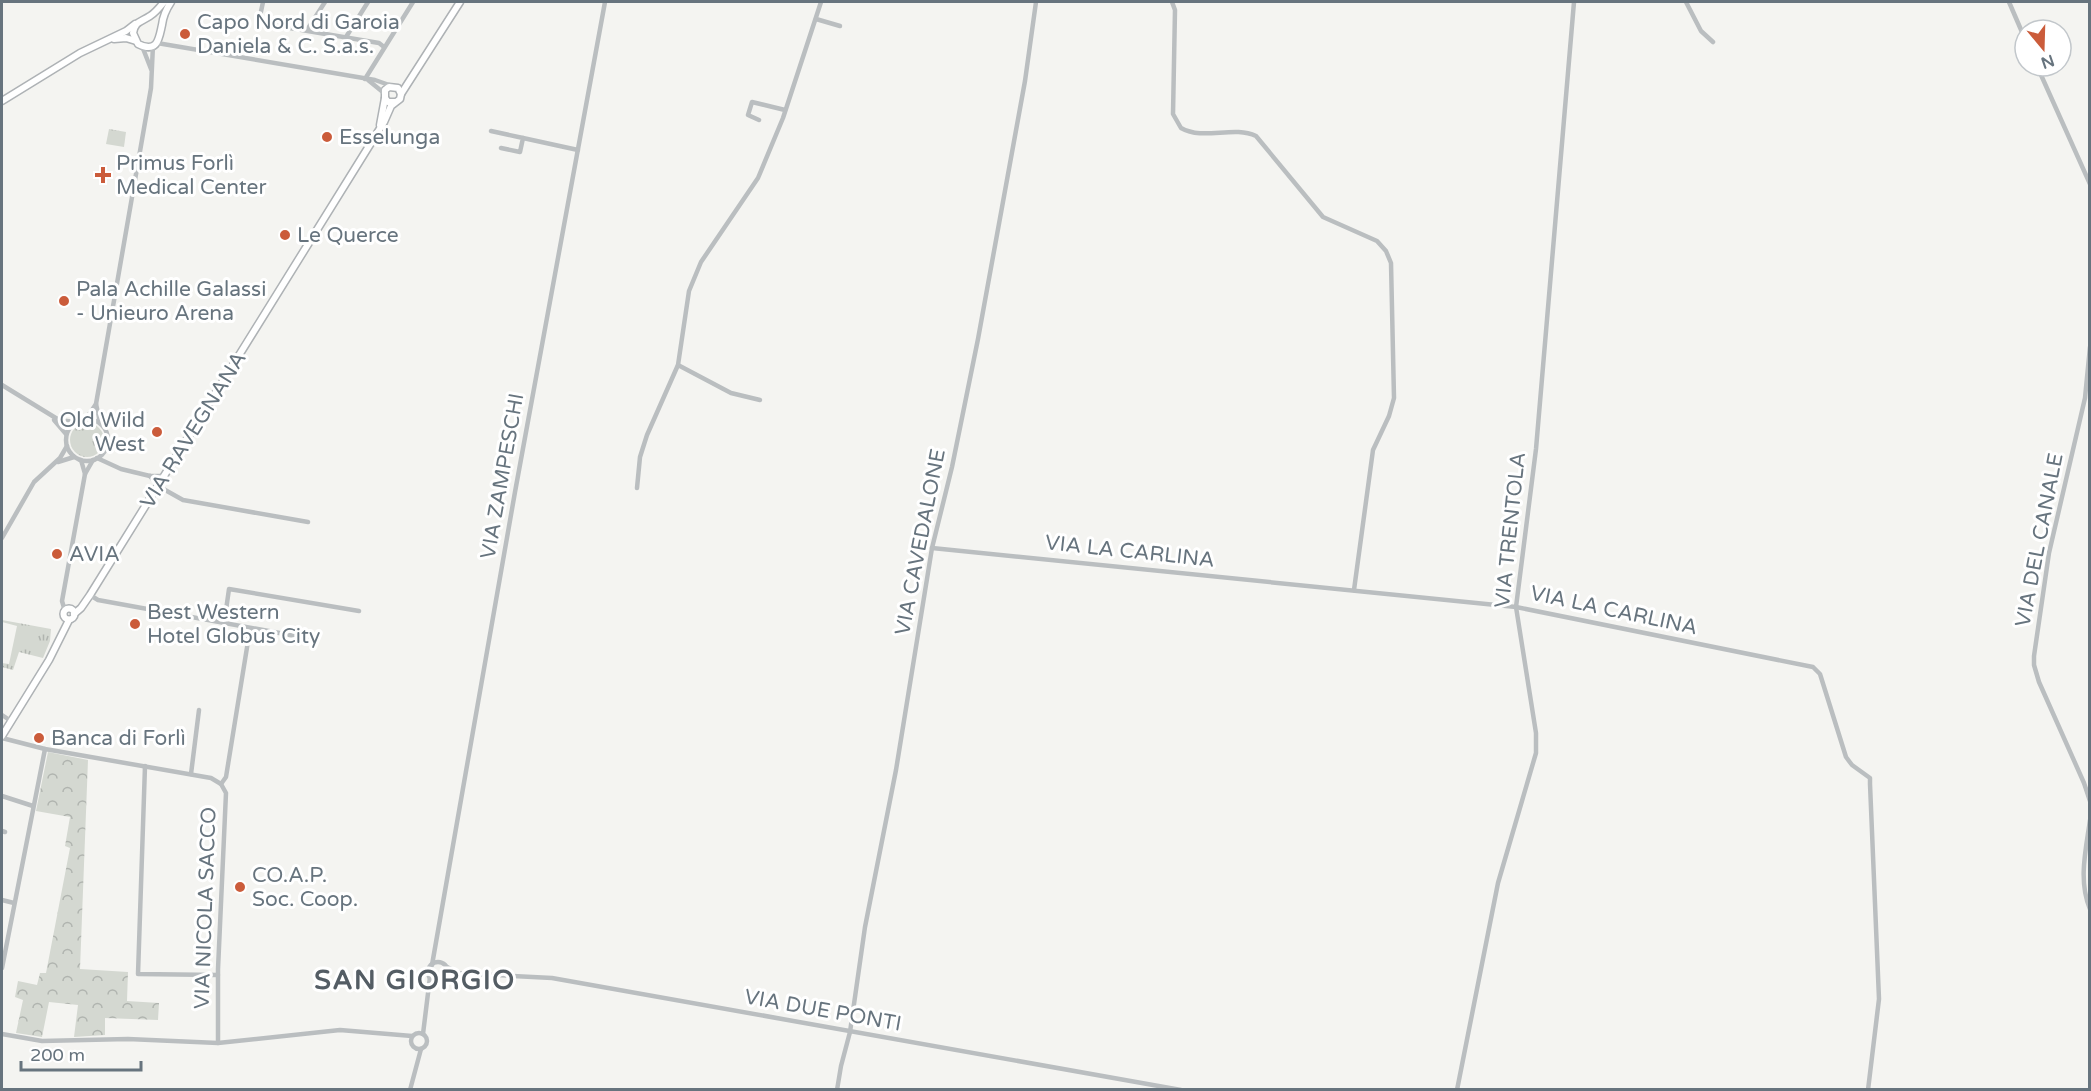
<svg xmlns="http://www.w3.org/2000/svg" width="2091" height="1091" font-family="'Varela Round',sans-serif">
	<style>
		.grass { fill: url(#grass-tufts) }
		.forest { fill: url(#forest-crowns) }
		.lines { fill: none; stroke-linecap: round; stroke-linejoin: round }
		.major-casing { stroke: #aeb2b5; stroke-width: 9 }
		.minor { stroke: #babec0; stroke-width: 4.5 }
		.major { stroke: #fff; stroke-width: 6 }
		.poi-dot { fill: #cb5c3b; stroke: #fff; stroke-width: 2 }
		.labels { text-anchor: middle; stroke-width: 6; stroke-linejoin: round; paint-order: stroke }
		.poi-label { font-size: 21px; fill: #67747e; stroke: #fff; text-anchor: start }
		.street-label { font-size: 21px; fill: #67747e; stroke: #fff }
		.district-label { font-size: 27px; font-weight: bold; letter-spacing: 1.5px; fill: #545d64; stroke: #fff }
	</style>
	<defs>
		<pattern id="grass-tufts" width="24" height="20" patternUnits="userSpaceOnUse" patternTransform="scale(1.5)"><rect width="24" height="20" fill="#d4d8d1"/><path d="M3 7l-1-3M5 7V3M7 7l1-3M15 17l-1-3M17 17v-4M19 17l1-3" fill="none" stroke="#b0b4af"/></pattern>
		<pattern id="forest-crowns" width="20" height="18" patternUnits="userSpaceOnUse" patternTransform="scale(1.5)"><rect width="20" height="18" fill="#d4d8d1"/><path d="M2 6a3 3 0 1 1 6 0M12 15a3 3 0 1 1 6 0" fill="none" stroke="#b0b4af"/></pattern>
	</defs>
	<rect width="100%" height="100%" fill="#f4f4f1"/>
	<g class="grass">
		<polygon points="109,129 126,132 124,147 106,144"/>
		<circle cx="87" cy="440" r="17"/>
		<polygon points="2,620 51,629 50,641 43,658 19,652 13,670 2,667 2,663 9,664 17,626 2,622"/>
	</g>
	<polygon class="forest" points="48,752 88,760 80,969 128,972 127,1001 159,1003 158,1020 105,1018 105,1035 74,1037 78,1005 49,1002 42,1037 16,1033 23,1000 15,997 18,981 37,985 40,973 46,973 70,848 65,846 70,817 36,811"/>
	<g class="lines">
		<g class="major-casing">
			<g id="major">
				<path d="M164,2c-4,5 -9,11 -14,14 -9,6 -15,5 -17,17l5,11c20,10 21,-6 24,-19 1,-9 5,-17 9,-23"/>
				<polyline points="114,39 126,38 136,41"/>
				<polyline points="401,94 460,2"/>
				<polyline points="2,101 80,53 126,31 135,24"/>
				<polyline points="380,125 385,98"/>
				<circle cx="69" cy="614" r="5.5"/>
				<polyline points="74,614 81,608 90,595 384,122 391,106 400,99 401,94 398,88 389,87 385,90 385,98 388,102 395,102"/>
				<polyline points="2,736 49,660 69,620"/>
			</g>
		</g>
		<g class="minor">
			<polyline points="263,2 259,21 266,24 379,43 384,47"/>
			<path d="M1172,2l3,8 -2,104 8,14c23,13 52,-3 75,8l67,81 54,24 9,10 5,12 3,135 -5,18 -16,34 -19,140"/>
			<polyline points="1686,2 1701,31 1713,42"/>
			<polyline points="2009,2 2025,39"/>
			<polyline points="816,19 840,26"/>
			<polyline points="307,30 325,2"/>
			<polyline points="346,37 368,2"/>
			<polyline points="157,43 375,80 392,86"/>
			<polyline points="142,46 151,69"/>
			<polyline points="2037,66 2090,184"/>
			<polyline points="365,79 413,2"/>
			<polyline points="368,80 384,93"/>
			<polyline points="759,120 748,115 752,102 785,110"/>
			<polyline points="491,131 523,138 520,152 501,148"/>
			<polyline points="523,138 578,150"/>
			<polyline points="2090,347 2085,398 2049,553 2034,656 2034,665 2039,682 2084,783 2090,801"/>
			<polyline points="678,365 731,393 760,400"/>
			<polyline points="2,385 59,420 75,422"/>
			<polyline points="96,404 100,422"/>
			<circle cx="87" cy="440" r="21"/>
			<polyline points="86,419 96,404 151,88 153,45"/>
			<polyline points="54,420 66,434"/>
			<polyline points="97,458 121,469 150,476 164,476"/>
			<polyline points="58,462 74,457"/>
			<polyline points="85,474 93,460"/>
			<polyline points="150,476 158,486 183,500 308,522"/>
			<polyline points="637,488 640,457 647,435 678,365 689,291 701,262 758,178 783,118 821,2"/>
			<polyline points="2,538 34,482 60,458 67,446"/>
			<polyline points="932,548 1516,607 1813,667 1820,674 1846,757 1852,765 1870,778 1870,784 1879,999 1868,1090"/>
			<polyline points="90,595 98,600 307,638"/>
			<polyline points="65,611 62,601 85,474 81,460"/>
			<polyline points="224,624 229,589 359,611"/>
			<polyline points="2,715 11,721"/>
			<polyline points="2,738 45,749 211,778 221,784 226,793 218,969 218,1043"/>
			<polyline points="145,766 138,974 218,975"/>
			<polyline points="191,774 199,710"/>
			<polyline points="221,784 226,777 250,629"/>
			<polyline points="2,796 33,806"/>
			<path d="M2090,820c-4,29 -12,61 0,89"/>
			<polyline points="2,831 5,832"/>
			<polyline points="2,900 14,903"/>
			<circle cx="438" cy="972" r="10"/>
			<polyline points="432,965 515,492 605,2"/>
			<polyline points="447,967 459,973 552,978 1181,1090"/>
			<polyline points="2,968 45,749"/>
			<circle cx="419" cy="1041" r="8"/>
			<polyline points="2,1034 42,1041 128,1039 218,1043 340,1030 412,1036"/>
			<polyline points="423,1034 430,977"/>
			<polyline points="410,1090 421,1049"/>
			<polyline points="837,1090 841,1066 850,1032 865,927 896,770 932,548 952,467 978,339 1025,81 1036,2"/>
			<polyline points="1457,1090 1498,883 1536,753 1536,733 1516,607 1536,449 1574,2"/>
		</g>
		<use href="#major" class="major"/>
	</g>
	<g class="poi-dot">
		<circle cx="185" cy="34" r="6"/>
		<circle cx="327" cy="137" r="6"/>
		<path d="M100 166h6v6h6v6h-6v6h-6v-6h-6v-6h6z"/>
		<circle cx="285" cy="235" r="6"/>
		<circle cx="64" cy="301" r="6"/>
		<circle cx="157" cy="432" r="6"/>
		<circle cx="57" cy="554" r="6"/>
		<circle cx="135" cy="624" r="6"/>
		<circle cx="39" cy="738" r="6"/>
		<circle cx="240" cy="887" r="6"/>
	</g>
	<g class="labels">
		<g class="poi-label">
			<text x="197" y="29">Capo Nord di Garoia<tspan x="197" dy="24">Daniela &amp; C. S.a.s.</tspan></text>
			<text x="339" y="144">Esselunga</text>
			<text x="116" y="170">Primus Forlì<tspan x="116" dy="24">Medical Center</tspan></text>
			<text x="297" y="242">Le Querce</text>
			<text x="76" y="296">Pala Achille Galassi<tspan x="76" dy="24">- Unieuro Arena</tspan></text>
			<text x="145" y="427" text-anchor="end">Old Wild<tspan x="145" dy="24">West</tspan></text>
			<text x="69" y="561">AVIA</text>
			<text x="147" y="619">Best Western<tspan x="147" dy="24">Hotel Globus City</tspan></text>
			<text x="51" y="745">Banca di Forlì</text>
			<text x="252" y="882">CO.A.P.<tspan x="252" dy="24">Soc. Coop.</tspan></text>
		</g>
		<g class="street-label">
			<text transform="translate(193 430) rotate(-58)" y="7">VIA RAVEGNANA</text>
			<text transform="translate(502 476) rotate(-80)" y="7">VIA ZAMPESCHI</text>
			<text transform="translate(1510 530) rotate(-84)" y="7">VIA TRENTOLA</text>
			<text transform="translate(2039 540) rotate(-79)" y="7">VIA DEL CANALE</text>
			<text transform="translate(920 542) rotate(-79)" y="7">VIA CAVEDALONE</text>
			<text transform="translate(1130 551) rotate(6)" y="7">VIA LA CARLINA</text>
			<text transform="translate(1614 610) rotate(12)" y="7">VIA LA CARLINA</text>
			<text transform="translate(205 908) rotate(-88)" y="7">VIA NICOLA SACCO</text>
			<text transform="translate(823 1010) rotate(10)" y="7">VIA DUE PONTI</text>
		</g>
		<g class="district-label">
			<text x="415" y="989">SAN GIORGIO</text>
		</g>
	</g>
	<rect width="2091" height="1091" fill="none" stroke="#67747e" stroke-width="6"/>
	<g transform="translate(2043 48) rotate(161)"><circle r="28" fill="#ffffff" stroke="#c2c7cb" stroke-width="1.5"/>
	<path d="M0-4.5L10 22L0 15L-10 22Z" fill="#cb5c3b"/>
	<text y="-9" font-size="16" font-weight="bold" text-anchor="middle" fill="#67747e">N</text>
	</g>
	<path d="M21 1061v9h120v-9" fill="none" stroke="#67747e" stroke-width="3"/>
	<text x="30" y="1061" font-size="18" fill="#67747e" stroke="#ffffff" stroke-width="4.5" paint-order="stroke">200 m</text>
</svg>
